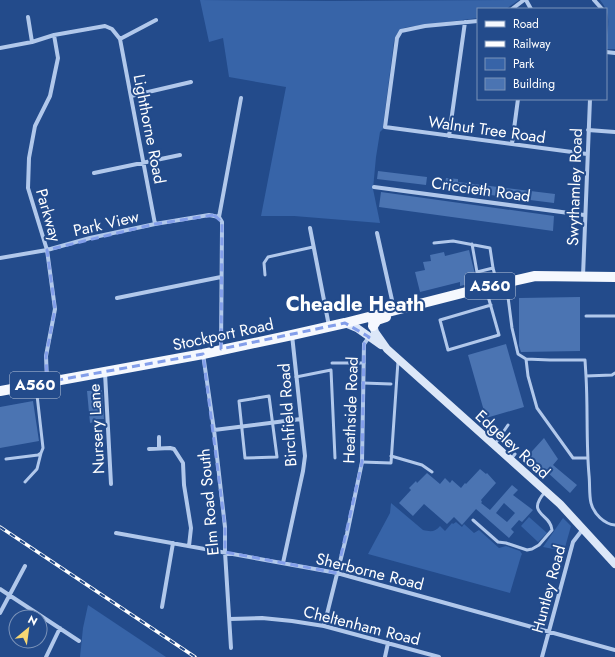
<svg xmlns="http://www.w3.org/2000/svg" width="615" height="657" viewBox="0 0 615 657" font-family="Jost,sans-serif">
<style>
.green{fill:#3764a8}
.building{fill:#4b74b2;fill-rule:evenodd}
.lines{fill:none;stroke-linecap:round;stroke-linejoin:round}
.lane{stroke:#b1c8eb;stroke-width:3}
.street{stroke:#b1c8eb;stroke-width:4}
.secondary{stroke:#dce7f8;stroke-width:8}
.primary{stroke:#f5f8fe;stroke-width:10}
.rail-casing{stroke:#fff;stroke-width:3.5}
.rail{stroke:#234b8b;stroke-width:2;stroke-dasharray:6;stroke-linecap:butt}
.marked{fill:none;stroke:#839eea;stroke-width:3;stroke-dasharray:8 5;stroke-linejoin:round}
.labels{text-anchor:middle;stroke-width:4;stroke-linejoin:round;paint-order:stroke}
.shield{fill:#234b8b;stroke:#bdc9dc;stroke-width:1}
.shield-label{font-size:15px;font-weight:bold;fill:#fff}
.street-label{font-size:16px;fill:#fff;stroke:#234b8b}
.district-label{font-size:20px;font-weight:bold;fill:#fff;stroke:#234b8b}
</style>
<rect width="100%" height="100%" fill="#234b8b"/>
<path class="green" d="M200,0L330,1L519,0L506,9H478V18L408,27C399,29 397,32 394,41L383,126L384,128L380,132L376,157L373,189L380,223L294,216H261L286,87L229,77L223,38L209,42Z
M600,0H615V49H606C606,28 614,17 600,0Z
M391,503L423,530C431,532 435,532 440,526L445,531L452,523L453,524L456,522L462,527L464,524L474,533L479,530L499,548L506,546L520,551L522,554L521,556L510,593L368,554L390,513Z
M529,517L547,533L538,542L521,526Z
M563,518L571,526L564,551L543,547Z
M88,605L166,657H80L83,628Z"/>
<path class="building" d="M378,171L427,177L426,185L377,179Z
M446,178L458,179V182L555,194L554,203L444,189Z
M381,192L554,216L553,231L379,207Z
M469,250L477,282L460,286V282L420,292L415,272L425,270L423,262L431,261L430,255L444,252L445,256Z
M580,297V351L521,352L519,346V298Z
M506,344L524,407L486,418L468,355Z
M102,390L104,419H97V421L90,423L87,391Z
M33,401L39,441L0,448V407Z
M544,438L558,459L553,465L577,485L570,493L547,472L543,476L524,460Z
M480,469L486,474L487,473L496,483L481,500L482,502L481,503L490,510L512,485L518,490L513,495L533,510L522,522L519,520L511,529L514,532L509,538L476,509L462,525L454,517L447,524L424,504L413,516L399,503L411,490L409,488L416,481L417,483L427,473L440,484L445,478L450,483L452,480L461,488L465,483L466,484ZM504,503L515,513L507,522L496,513Z"/>
<g class="lines">
<path class="lane" d="M434,243L453,241L490,248L493,268L497,283
M472,244L477,272L493,268
M265,275L264,263L268,257L313,247
M486,289L499,335L448,350L440,320L491,305
M508,297L512,328L518,354L526,359L528,376L537,408L573,458H588
M586,316H615
M526,359L550,360H585L586,376
M332,363H364
M615,373L612,375L586,376C588,409 586,442 589,475C590,484 589,495 591,503C594,514 604,524 615,525
M296,377L331,370L335,458
M363,383L391,384
M269,396L277,457L245,458L239,401Z
M495,444L508,425
M391,456L422,465L432,472
M6,459L38,455L41,453L43,448L36,386
M511,459L515,454
M362,462L391,463L398,361
M25,482L37,469L41,453
M473,520L498,542L506,543L527,550L532,549L539,545L552,530C551,513 525,515 545,492"/>
<path class="street" d="M526,0L531,9
M594,0L602,9
M512,9L524,0
M28,17L32,42
M478,21L425,26L401,31L397,38L385,127L587,154
M120,39L155,224
M0,48L32,42L54,35L105,26L112,29L120,39L156,20
M606,52L615,53
M131,96L191,82
M588,130L615,132
M449,136L465,22
M512,144L518,99
M94,173L180,155
M374,187L584,215
M310,228L329,326
M377,233L394,309
M0,258L47,250L90,238L155,224L209,215L219,217
M583,276L590,99
M117,298L221,277
M221,349L222,229V222L219,217L241,98
M203,354L214,430L225,527V552L231,648
M105,373L111,484
M47,381L46,356L55,309L47,250L28,188L29,158L35,126L50,96L58,58L54,35
M214,430L301,419
M159,437V448
M149,449L170,448L174,449L183,463L184,485L191,528L189,546
M116,533L337,573L615,650
M283,563L303,471L305,456L292,335
M0,589L79,641
M162,607L173,543
M0,613L25,566
M230,619L262,618L292,621L324,626L439,657
M324,626L347,534L362,462L364,344L369,337
M46,657L60,628
M385,657L388,643
M542,657L573,542L583,529"/>
<path class="secondary" d="M372,322L375,332L387,349L560,504L615,564
M345,323L357,328L381,345"/>
<path class="primary" d="M373,326L377,320L386,317
M0,391L203,354L292,335L345,323L486,287L535,276L615,277"/>
<g class="rail-casing">
<path id="rail" d="M0,527L195,657"/>
</g>
<use href="#rail" class="rail"/>
</g>
<path class="marked" d="M214,215L222,222V229L221,349L345,323L369,337L364,344L362,462L337,573L225,552V527L203,354L47,382L46,356L55,309L47,250L155,224Z"/>
<g class="labels">
<g class="shield">
<rect x="465" y="273" width="50" height="26" rx="3"/>
<rect x="10" y="372" width="50" height="26" rx="3"/>
</g>
<g class="shield-label">
<text x="490" y="291">A560</text>
<text x="35" y="390">A560</text>
</g>
<g class="street-label">
<text transform="translate(150 129) rotate(79)" y="6">Lighthorne Road</text>
<text transform="translate(487 129) rotate(8)" y="6">Walnut Tree Road</text>
<text transform="translate(574 187) rotate(-88)" y="6">Swythamley Road</text>
<text transform="translate(481 189) rotate(8)" y="6">Criccieth Road</text>
<text transform="translate(49 215) rotate(74)" y="6">Parkway</text>
<text transform="translate(106 223) rotate(-13)" y="6">Park View</text>
<text transform="translate(223 334) rotate(-12)" y="6">Stockport Road</text>
<text transform="translate(350 410) rotate(-88)" y="6">Heathside Road</text>
<text transform="translate(287 415) rotate(-94)" y="6">Birchfield Road</text>
<text transform="translate(96 429) rotate(-93)" y="6">Nursery Lane</text>
<text transform="translate(513 444) rotate(42)" y="6">Edgeley Road</text>
<text transform="translate(208 502) rotate(-95)" y="6">Elm Road South</text>
<text transform="translate(370 571) rotate(14)" y="6">Sherborne Road</text>
<text transform="translate(548 589) rotate(-75)" y="6">Huntley Road</text>
<text transform="translate(362 625) rotate(14)" y="6">Cheltenham Road</text>
</g>
<g class="district-label">
<text x="355" y="311">Cheadle Heath</text>
</g>
</g>
<rect x="477" y="8" width="130" height="92" fill="#234b8b" stroke="#7b93b9"/>
<rect x="485" y="21" width="20" height="6" fill="#f5f8fe" stroke="#7b93b9"/>
<text x="513" y="28" font-size="12" fill="#ffffff">Road</text>
<rect x="485" y="41" width="20" height="6" fill="#ffffff" stroke="#7b93b9"/>
<text x="513" y="48" font-size="12" fill="#ffffff">Railway</text>
<rect x="485" y="58" width="20" height="12" fill="#3764a8" stroke="#7b93b9"/>
<text x="513" y="68" font-size="12" fill="#ffffff">Park</text>
<rect x="485" y="78" width="20" height="12" fill="#4b74b2" stroke="#7b93b9"/>
<text x="513" y="88" font-size="12" fill="#ffffff">Building</text>
<g transform="translate(28 629) rotate(29)"><circle r="19" fill="#234b8b" stroke="#7b93b9"/>
<path d="M0-3L7 15L0 10L-7 15Z" fill="#f6d773"/>
<text y="-6" font-size="11" font-weight="bold" text-anchor="middle" fill="#ffffff">N</text>
</g>
</svg>
